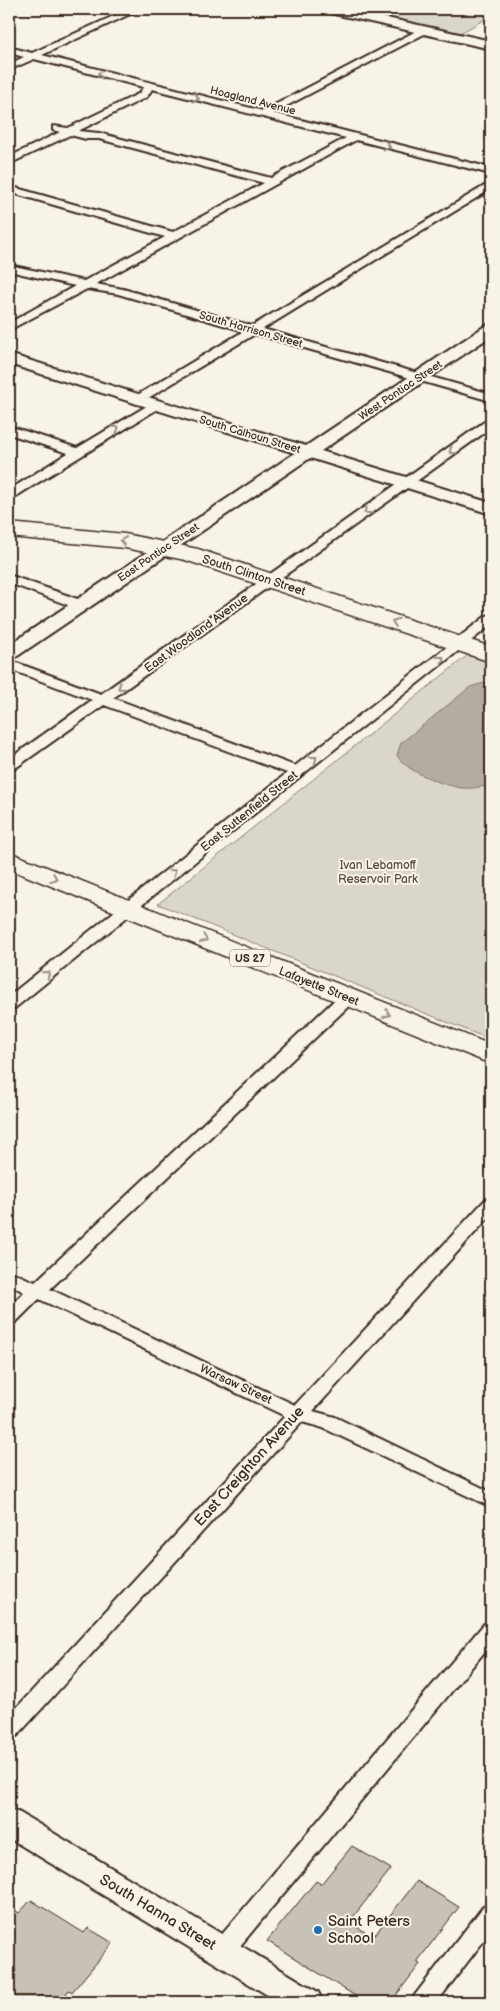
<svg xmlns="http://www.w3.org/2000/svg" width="500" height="2011" viewBox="0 0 500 2011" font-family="'Balsamiq Sans',sans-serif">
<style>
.green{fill:#dbd6cb;stroke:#8b8074}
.water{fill:#b4aca0;stroke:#84786c}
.building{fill:#c8c1b6;stroke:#3b2a1e}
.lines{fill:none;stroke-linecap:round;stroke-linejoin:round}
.street-casing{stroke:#3b2a1e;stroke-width:4}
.secondary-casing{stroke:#3b2a1e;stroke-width:4}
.highway-casing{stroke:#3b2a1e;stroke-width:3}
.street{fill:#f7f3e8;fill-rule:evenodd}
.secondary{fill:#f7f3e8;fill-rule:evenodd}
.highway{fill:#f7f3e8;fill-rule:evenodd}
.oneway{stroke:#998e83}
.poi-dot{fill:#1f6fb2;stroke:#f7f3e8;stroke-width:2}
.labels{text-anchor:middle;stroke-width:4;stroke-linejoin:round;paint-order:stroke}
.far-street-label{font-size:11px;fill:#3b2a1e;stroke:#f7f3e8}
.shield{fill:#f7f3e8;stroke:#73665b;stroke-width:1}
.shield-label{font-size:11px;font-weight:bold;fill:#3b2a1e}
.street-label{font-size:12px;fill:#3b2a1e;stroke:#f7f3e8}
.park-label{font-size:12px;fill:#5b4c41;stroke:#f7f3e8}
.near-street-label{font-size:15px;fill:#3b2a1e;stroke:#f7f3e8}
.near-poi-label{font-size:15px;fill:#3b2a1e;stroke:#f7f3e8;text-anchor:start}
</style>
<rect width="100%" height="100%" fill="#f7f3e8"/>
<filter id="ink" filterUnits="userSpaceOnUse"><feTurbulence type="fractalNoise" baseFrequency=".02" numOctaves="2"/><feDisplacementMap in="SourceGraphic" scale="10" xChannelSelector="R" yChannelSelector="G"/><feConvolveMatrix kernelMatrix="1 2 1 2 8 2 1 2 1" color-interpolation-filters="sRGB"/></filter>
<g filter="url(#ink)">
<path class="green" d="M330,9H491V16L453,37Z
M468,655L491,663V1040L158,904Z"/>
<path class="water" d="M491,681V785C481,787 471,789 461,788C443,785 404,771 397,755L401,743L470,687Z"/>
<path class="building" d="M352,1846L391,1869L349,1922L373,1937L417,1881L459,1907L417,1962L420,1964L391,2002H365L267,1941L316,1881L321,1884Z
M31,1900L84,1933L88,1928L113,1943L72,1992L69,1990L60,2002H52L41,1995L35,2002H9V1906L19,1913Z"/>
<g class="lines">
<g class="street-casing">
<path id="street" d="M129,9H141L42,55L263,111L422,28H428V32L273,113L491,168V174L356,140L96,284L123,289L252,326L491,182V189L263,329L491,394V401L255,334L138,404L134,403L132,400L134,397L244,331L118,294L87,289L9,330V323L75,286L9,271V265L84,281L165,237L9,192V186L173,232L264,183L99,139H86L70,135L9,164V157L60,132L53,130V126L68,128L140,93L143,87L34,59L9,70V64L24,57L9,53V47L32,53ZM152,89L346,138L271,178L99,133L78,131L147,97Z
M155,401L159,402L161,405L159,408L13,498L9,499V490L68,453L9,434V426L77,448Z
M491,419V428L113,698L295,766L486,616L491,615V625L302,775L15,1008L9,1009V996L287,773L104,705L14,769L9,770V759L92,700L9,669V660L101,694L487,420Z
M9,575L86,602L88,605L86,608H76L9,583Z
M347,993L353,994L355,998L353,1002L50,1289L295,1405L485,1200L491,1198V1215L313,1411L335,1417L491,1492V1507L323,1428L302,1422L17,1736L9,1739V1716L285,1416L39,1299L16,1322L9,1323V1307L24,1292L9,1284V1271L35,1282L341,994Z
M491,1622V1644L230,1958L222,1961L214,1958L210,1951L214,1944L484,1624Z
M491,1904V1931L437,2002H411L415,1995L483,1907Z"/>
</g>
<g class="secondary-casing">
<path id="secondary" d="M324,9H346L491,41V49L330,13Z
M491,324V336L321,451L491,503V514L310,458L16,657L9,659V645L295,453L9,364V354L306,446L485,326Z
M9,1809L20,1813L318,1992L323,2002H279L9,1838Z"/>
</g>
<g class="highway-casing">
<path id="highway" d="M9,523L125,534L198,549L491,647V662L185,560L125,548L9,537Z
M9,852L491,1045V1064L9,869Z"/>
</g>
<use href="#street" class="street"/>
<use href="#secondary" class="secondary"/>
<use href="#highway" class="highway"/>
</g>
<defs><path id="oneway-chevron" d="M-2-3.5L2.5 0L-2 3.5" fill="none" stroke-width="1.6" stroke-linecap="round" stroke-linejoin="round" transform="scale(1.25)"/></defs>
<g class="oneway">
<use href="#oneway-chevron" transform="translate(101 74) rotate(-165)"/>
<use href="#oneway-chevron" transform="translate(196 98) rotate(14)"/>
<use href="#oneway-chevron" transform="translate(387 146) rotate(15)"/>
<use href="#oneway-chevron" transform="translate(116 429) rotate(-32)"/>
<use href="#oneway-chevron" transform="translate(452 451) rotate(145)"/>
<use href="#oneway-chevron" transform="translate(367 511) rotate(145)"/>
<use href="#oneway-chevron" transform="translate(123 541) rotate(-172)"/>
<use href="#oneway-chevron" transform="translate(395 622) rotate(-161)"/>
<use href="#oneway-chevron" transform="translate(441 659) rotate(-38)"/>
<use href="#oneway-chevron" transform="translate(121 687) rotate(144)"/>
<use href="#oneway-chevron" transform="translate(314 759) rotate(-38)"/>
<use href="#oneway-chevron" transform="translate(173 872) rotate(-39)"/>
<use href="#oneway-chevron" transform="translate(54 878) rotate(22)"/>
<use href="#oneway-chevron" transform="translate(204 939) rotate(22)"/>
<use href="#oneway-chevron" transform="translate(47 974) rotate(-39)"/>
<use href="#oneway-chevron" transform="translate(387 1014) rotate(22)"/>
</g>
</g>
<circle class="poi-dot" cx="318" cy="1930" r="5"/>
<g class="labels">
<g class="far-street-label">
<text transform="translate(253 100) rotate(14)" y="4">Hoagland Avenue</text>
<text transform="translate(251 329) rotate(16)" y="4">South Harrison Street</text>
<text transform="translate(400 390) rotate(-34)" y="4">West Pontiac Street</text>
<text transform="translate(250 434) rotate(17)" y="4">South Calhoun Street</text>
<text transform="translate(158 552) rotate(-34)" y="4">East Pontiac Street</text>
</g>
<rect class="shield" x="230" y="949.5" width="40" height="17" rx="4"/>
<g class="shield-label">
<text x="250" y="962">US 27</text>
</g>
<g class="street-label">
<text transform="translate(254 575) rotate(18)" y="4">South Clinton Street</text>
<text transform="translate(196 633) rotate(-36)" y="4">East Woodland Avenue</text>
<text transform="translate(249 811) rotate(-39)" y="4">East Suttenfield Street</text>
<text transform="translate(319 986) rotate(22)" y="4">Lafayette Street</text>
<text transform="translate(236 1384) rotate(25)" y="4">Warsaw Street</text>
</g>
<g class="park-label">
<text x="378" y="869">Ivan Lebamoff<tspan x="378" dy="14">Reservoir Park</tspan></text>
</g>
<g class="near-street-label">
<text transform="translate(249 1466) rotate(-48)" y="5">East Creighton Avenue</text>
<text transform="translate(158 1912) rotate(31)" y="5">South Hanna Street</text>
</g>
<g class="near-poi-label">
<text x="328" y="1926">Saint Peters<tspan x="328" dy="17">School</tspan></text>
</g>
</g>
<rect width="500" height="2011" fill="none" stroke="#f7f3e8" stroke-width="30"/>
<rect x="15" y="15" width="470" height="1981" fill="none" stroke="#3b2a1e" stroke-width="2" filter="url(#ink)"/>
</svg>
